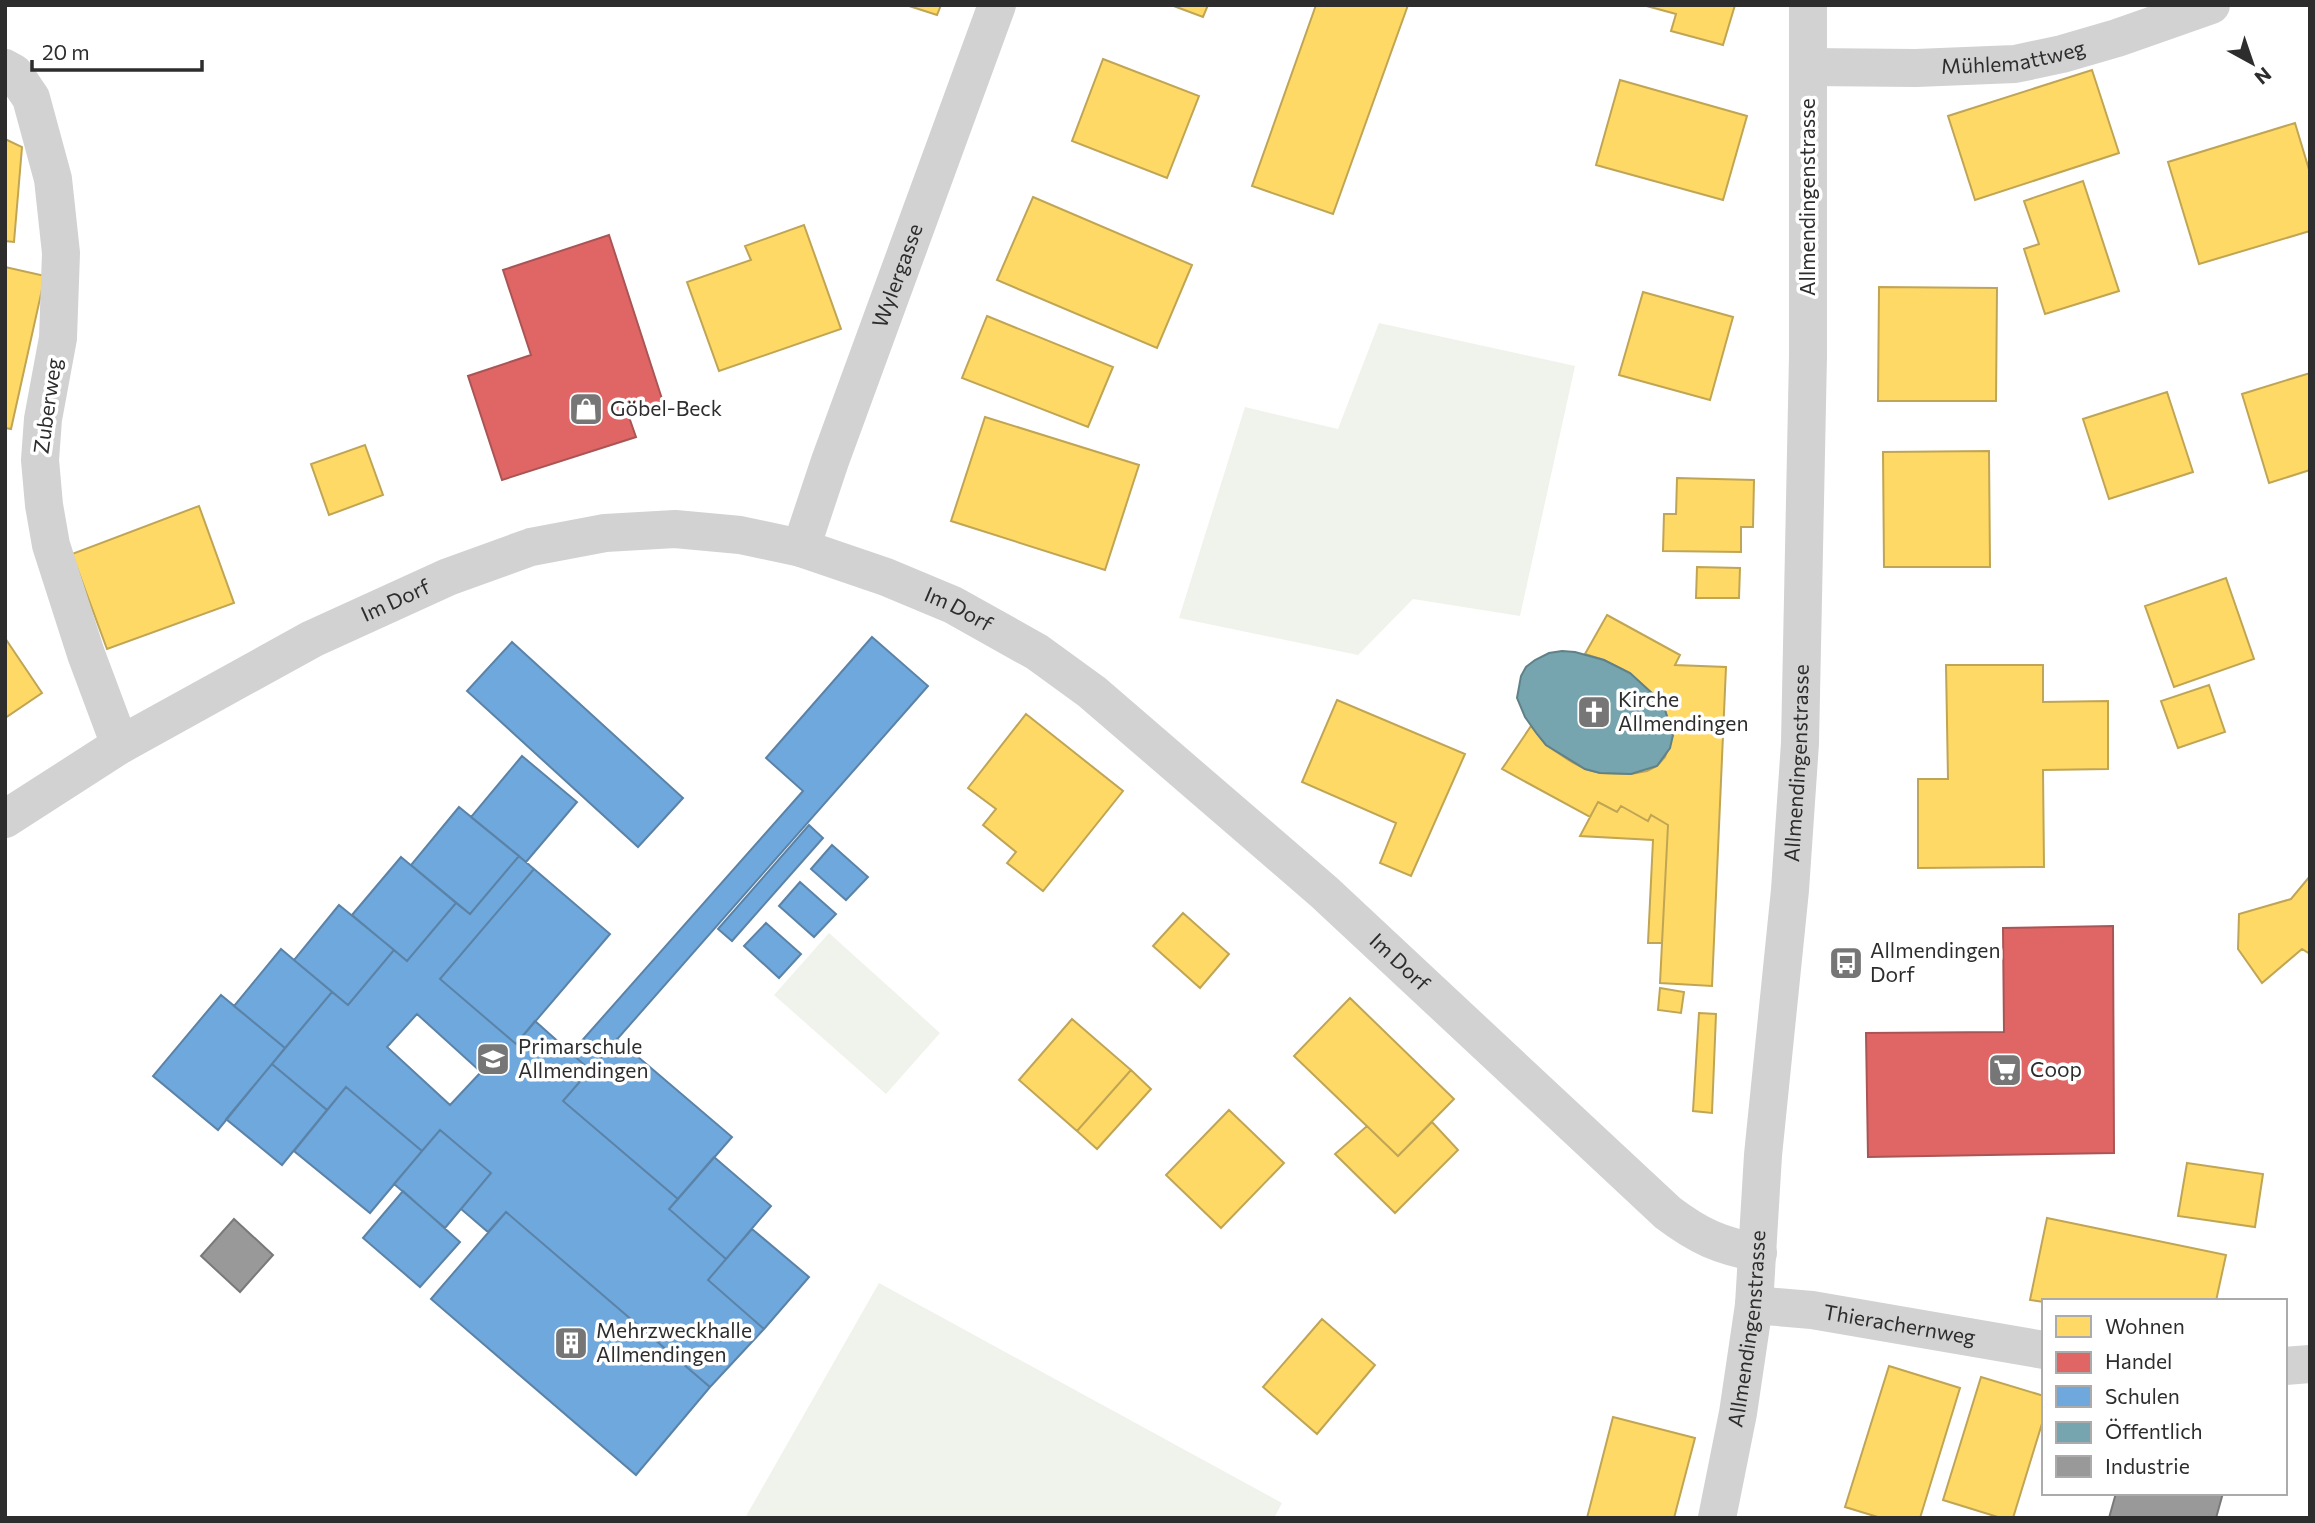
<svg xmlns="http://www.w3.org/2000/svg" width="2315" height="1523" viewBox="0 0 2315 1523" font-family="Commissioner,sans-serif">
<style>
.green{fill:#f0f3eb}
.homes{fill:#ffd966;stroke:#c0a555;stroke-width:2}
.shops{fill:#e06666;stroke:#a55;stroke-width:2}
.schools{fill:#6fa8dc;stroke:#5b83a8;stroke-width:2;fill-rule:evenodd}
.public{fill:#76a5af;stroke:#608188;stroke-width:2}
.industry{fill:#999;stroke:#797979;stroke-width:2}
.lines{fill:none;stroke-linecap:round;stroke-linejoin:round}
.minor{stroke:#d2d2d2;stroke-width:38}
.labels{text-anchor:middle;stroke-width:7;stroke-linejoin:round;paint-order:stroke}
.street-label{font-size:21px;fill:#2d2d2d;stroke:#fff}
.poi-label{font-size:21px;fill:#2d2d2d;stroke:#fff;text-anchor:start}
</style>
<rect width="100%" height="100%" fill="#fff"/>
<path class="green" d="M1379,323L1575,366L1520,616L1413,599L1358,655L1179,618L1245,407L1338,429Z
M829,933L940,1033L886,1094L774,995Z
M879,1283L1282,1503L1274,1518H745Z"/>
<path class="homes" d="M906,5H941L937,15Z
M1171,5H1208L1203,17Z
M1316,5H1408L1333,214L1252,186Z
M1643,5H1735L1723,45L1671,31L1676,14Z
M1103,59L1199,96L1167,178L1072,141Z
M2092,70L2119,153L1975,200L1948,116Z
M1620,80L1747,116L1723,200L1596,165Z
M2295,123L2310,173V231L2199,264L2168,162Z
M5,139L22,147L14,242L5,241Z
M2083,181L2119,291L2045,314L2024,249L2039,244L2024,201Z
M1033,197L1192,265L1157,348L997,280Z
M804,225L841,329L719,371L687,282L751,260L745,246Z
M5,267L45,276L11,429L5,428Z
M1879,287L1997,288L1996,401H1878Z
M1643,292L1733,317L1710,400L1619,375Z
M987,316L1113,367L1088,427L962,378Z
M2310,373V470L2269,483L2242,394Z
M2167,392L2193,472L2109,499L2083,419Z
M985,417L1139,465L1105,570L951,521Z
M365,445L383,495L329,515L311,464Z
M1989,451L1990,567H1884L1883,452Z
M1677,478L1754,480L1753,527H1741V552L1663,551L1664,514H1676Z
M199,506L234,603L107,649L72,554Z
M1697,567L1740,568L1739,598H1696Z
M2226,578L2254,659L2174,687L2145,606Z
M1607,615L1680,655L1675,665L1726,667L1712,986L1660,983L1668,825L1651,815L1648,821L1621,806L1617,812L1598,802L1590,817L1502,769L1531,726L1546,745L1570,761L1585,769L1600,773L1631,774L1647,771L1657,766L1665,757L1673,735L1664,707L1655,696L1630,673L1604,660L1585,654Z
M5,638L42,693L5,718Z
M1946,665H2043V702L2108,701V769L2043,770L2044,867L1918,868V779H1948Z
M2209,685L2225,732L2178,748L2161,701Z
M1337,700L1465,754L1411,876L1380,863L1396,823L1302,782Z
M1026,714L1123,791L1043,891L1007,863L1016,852L983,825L996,809L968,788Z
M1598,802L1617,812L1621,806L1648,821L1651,815L1668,825L1662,943H1648L1653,840L1580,836Z
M2310,876V954L2302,949L2262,983L2238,949L2239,914L2291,899Z
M1183,913L1229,954L1200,988L1153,946Z
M1660,988L1684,992L1681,1013L1658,1010Z
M1350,998L1454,1099L1398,1156L1294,1056Z
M1699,1013L1716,1014L1712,1113L1693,1111Z
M1072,1019L1131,1070L1077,1131L1019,1080Z
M1131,1070L1151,1089L1097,1149L1077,1131Z
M1229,1110L1284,1163L1221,1228L1166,1175Z
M1432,1122L1458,1150L1395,1213L1335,1154L1367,1126L1398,1156Z
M2187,1163L2263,1174L2255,1227L2178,1216Z
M2047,1218L2226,1255L2216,1301H2044V1302L2030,1300Z
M1322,1319L1375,1365L1317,1434L1263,1387Z
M1889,1366L1960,1388L1920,1518H1881L1845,1507Z
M1981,1377L2044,1396V1417L2013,1518H2001L1943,1500Z
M1613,1417L1695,1438L1674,1518H1587Z"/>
<path class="shops" d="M609,235L664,405L629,417L636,437L502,480L468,376L531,355L503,270Z
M2113,926L2114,1153L1868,1157L1866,1033L2004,1032L2003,928Z"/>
<path class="schools" d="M872,637L928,686L590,1070L571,1053L803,791L766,758Z
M512,642L683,798L638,847L467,691Z
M522,756L577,802L526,862L471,817Z
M459,807L519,856L470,914L411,865Z
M809,825L823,838L732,941L718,929Z
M832,845L868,877L846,900L811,869Z
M519,856L534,869L440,979L516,1044L535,1021L590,1070L563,1101L678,1199L669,1209L726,1259L708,1280L764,1329L710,1387L506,1212L488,1232L461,1209L491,1173L440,1130L422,1151L346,1087L327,1110L272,1064L332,992L348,1005L394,950L407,961L456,903L470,914ZM417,1014L481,1072L450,1105L387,1047Z
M401,857L456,903L407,961L352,915Z
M534,869L610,934L516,1044L440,979Z
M800,882L836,914L814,937L779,906Z
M339,905L394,950L348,1005L294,960Z
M766,923L801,954L779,978L744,946Z
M281,949L332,992L285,1048L234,1006Z
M221,995L285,1048L218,1130L153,1076Z
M617,1039L732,1137L678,1199L563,1101Z
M272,1064L327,1110L282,1165L226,1119Z
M346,1087L422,1151L370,1213L294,1151Z
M440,1130L491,1173L445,1228L394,1184Z
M714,1157L771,1206L726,1259L669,1209Z
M403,1191L460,1242L420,1287L363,1238Z
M506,1212L710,1387L636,1475L431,1299Z
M752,1229L809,1277L764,1329L708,1280Z"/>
<path class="public" d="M1562,651L1575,652L1604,660L1630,673L1655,696L1664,707L1673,735L1670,748L1657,766L1631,774L1600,773L1585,769L1546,745L1537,734L1525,717L1517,698L1521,676L1526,667L1535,660L1549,653Z"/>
<path class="industry" d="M234,1219L273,1255L240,1292L201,1256Z
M2116,1493H2223L2216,1518H2109Z"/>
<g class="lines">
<g class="minor">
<path id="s1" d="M1808,67L1916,68L2015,64L2062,54L2117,38L2211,5"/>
<path d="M5,68L14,73L31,98L53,179L61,253L58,338L43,419L40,460L44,505L51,545L86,654L120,745"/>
<path id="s2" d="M801,548L830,461L997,5"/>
<path id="s3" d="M5,819L120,745L312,639L448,577L531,547L605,533L675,529L740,535L801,548L886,577L953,605L1037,652L1092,692L1324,892L1668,1213C1700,1237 1719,1245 1758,1253"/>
<path id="s4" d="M1754,1305L1812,1310L2044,1350"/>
<path d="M2285,1366L2310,1364"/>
<path id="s5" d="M1717,1518L1738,1413L1754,1305L1763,1155L1790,890L1800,743L1808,356V5"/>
</g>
</g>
<defs>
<g id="shop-square" transform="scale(1.75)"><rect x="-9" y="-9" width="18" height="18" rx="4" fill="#767676" stroke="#fff"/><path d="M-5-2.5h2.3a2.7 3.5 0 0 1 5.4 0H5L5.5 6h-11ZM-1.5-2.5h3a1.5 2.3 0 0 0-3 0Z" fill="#fff"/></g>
<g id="church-square" transform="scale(1.75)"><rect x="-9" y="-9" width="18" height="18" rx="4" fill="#767676" stroke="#fff"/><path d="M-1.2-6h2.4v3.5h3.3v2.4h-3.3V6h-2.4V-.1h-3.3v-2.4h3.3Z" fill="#fff"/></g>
<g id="bus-square" transform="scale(1.75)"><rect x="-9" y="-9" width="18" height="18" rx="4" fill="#767676" stroke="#fff"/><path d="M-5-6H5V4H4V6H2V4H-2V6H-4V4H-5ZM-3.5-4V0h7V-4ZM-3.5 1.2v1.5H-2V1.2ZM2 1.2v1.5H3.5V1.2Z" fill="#fff"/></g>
<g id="school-square" transform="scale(1.75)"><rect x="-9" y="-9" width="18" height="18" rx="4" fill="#767676" stroke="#fff"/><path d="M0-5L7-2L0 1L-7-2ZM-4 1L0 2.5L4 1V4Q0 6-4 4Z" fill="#fff"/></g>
<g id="supermarket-square" transform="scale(1.75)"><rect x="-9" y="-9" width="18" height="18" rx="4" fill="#767676" stroke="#fff"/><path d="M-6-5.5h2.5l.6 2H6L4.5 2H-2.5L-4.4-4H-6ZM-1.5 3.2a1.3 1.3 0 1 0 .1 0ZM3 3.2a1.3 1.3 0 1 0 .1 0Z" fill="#fff"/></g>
<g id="building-square" transform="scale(1.75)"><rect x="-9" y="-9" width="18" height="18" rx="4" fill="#767676" stroke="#fff"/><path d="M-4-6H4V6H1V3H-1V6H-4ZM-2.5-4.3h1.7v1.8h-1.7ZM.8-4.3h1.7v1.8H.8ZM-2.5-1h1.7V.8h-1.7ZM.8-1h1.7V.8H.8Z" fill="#fff"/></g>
</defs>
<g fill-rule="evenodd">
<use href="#shop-square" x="586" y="409"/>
<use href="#church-square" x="1594" y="712"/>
<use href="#bus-square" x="1846" y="963"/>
<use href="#school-square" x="493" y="1059"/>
<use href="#supermarket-square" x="2005" y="1070"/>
<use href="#building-square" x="571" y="1343"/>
</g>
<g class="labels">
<g class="street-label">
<text dy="7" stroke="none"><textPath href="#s1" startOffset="206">Mühlemattweg</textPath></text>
<text transform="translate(1808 197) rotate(-90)" y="7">Allmendingenstrasse</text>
<text dy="7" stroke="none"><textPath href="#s2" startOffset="289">Wylergasse</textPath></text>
<text transform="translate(48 406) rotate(-82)" y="7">Zuberweg</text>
<text dy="7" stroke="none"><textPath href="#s3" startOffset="448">Im Dorf</textPath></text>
<text dy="7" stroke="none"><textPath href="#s3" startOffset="1036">Im Dorf</textPath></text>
<text dy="7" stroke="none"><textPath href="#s5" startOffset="760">Allmendingenstrasse</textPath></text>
<text dy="7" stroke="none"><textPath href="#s3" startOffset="1603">Im Dorf</textPath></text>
<text dy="7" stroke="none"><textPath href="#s4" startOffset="147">Thierachernweg</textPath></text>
<text dy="7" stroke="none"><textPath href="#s5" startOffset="192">Allmendingenstrasse</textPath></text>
</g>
<g class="poi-label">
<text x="610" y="416">Göbel-Beck</text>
<text x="1618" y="707">Kirche<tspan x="1618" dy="24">Allmendingen</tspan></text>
<text x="1870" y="958">Allmendingen<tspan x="1870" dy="24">Dorf</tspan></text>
<text x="518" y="1054">Primarschule<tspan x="518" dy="24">Allmendingen</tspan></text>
<text x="2030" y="1077">Coop</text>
<text x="596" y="1338">Mehrzweckhalle<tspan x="596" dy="24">Allmendingen</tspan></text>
</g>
</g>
<rect width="2315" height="1523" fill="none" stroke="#2d2d2d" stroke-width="14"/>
<rect x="2042" y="1299" width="245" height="196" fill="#ffffff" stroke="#ababab" stroke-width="2"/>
<rect x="2056" y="1316" width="35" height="21" fill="#ffd966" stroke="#ababab" stroke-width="2"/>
<text x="2105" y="1334" font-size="21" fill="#2d2d2d">Wohnen</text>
<rect x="2056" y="1352" width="35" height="21" fill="#e06666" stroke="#ababab" stroke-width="2"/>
<text x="2105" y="1369" font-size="21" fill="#2d2d2d">Handel</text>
<rect x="2056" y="1386" width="35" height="21" fill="#6fa8dc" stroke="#ababab" stroke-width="2"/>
<text x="2105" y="1404" font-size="21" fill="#2d2d2d">Schulen</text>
<rect x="2056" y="1422" width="35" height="21" fill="#76a5af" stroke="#ababab" stroke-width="2"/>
<text x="2105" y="1439" font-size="21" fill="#2d2d2d">Öffentlich</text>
<rect x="2056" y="1456" width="35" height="21" fill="#999999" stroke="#ababab" stroke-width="2"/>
<text x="2105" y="1474" font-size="21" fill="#2d2d2d">Industrie</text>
<g transform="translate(2252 63) rotate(140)" stroke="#ffffff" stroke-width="5" paint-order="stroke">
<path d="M0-5L12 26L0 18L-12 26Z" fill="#2d2d2d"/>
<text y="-10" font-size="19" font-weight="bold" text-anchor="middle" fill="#2d2d2d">N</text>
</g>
<path d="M32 60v10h170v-10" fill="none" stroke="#2d2d2d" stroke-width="3.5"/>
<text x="42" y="60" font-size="21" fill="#2d2d2d" stroke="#ffffff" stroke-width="5" paint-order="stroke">20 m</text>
</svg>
